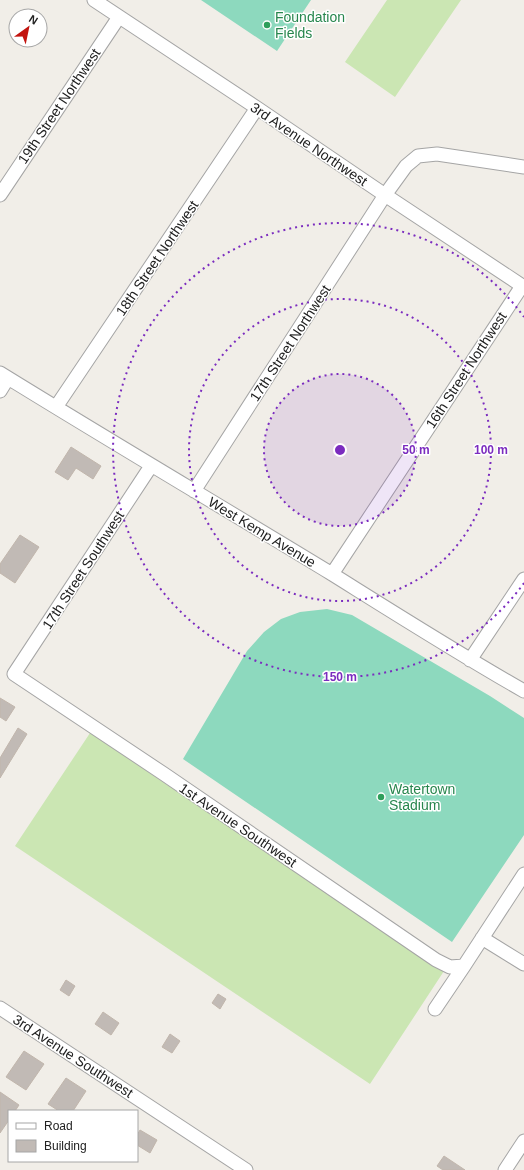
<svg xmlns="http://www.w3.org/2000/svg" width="524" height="1170" viewBox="0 0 524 1170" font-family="Arial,sans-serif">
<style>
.grass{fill:#cbe6b3}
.pitch{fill:#8dd9be}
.building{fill:#c1bab5;stroke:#c1b6ac}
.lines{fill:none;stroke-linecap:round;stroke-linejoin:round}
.minor-casing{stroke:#a5a5a5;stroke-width:15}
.minor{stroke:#fff;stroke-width:13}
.ring{fill:none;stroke:#7b2cbf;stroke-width:2;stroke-dasharray:2 4}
.leisure-dot{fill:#2e9e5b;stroke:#fff;stroke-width:1.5}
.labels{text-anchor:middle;stroke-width:3;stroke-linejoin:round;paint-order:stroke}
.leisure-label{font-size:14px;fill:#27864d;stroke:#fff;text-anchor:start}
.street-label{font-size:14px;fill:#212121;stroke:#fff}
.centre{fill:#7b2cbf;stroke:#fff;stroke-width:2}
.ring-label{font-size:12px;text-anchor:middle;font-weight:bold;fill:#7b2cbf;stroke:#fff;stroke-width:3;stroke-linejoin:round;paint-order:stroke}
</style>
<rect width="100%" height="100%" fill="#f1eee8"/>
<path class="grass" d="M387,0H461L395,97L345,62Z
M90,733L444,971L370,1084L15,846Z"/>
<path class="pitch" d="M201,0H311L277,51Z
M327,609L352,615L490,696L524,718V835L452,942L183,759L247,651L264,632L281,619L300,612Z"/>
<path class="building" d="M71,447L101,466L93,479L76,468L68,480L55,472Z
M20,535L39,547L15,583L0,573V564Z
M0,698L15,707L6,721L0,717Z
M18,728L27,734L0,778V758Z
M66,980L75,986L69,996L60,990Z
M218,994L226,999L220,1009L212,1003Z
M103,1012L119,1023L111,1035L95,1024Z
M170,1034L180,1041L172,1053L162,1047Z
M24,1051L44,1064L26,1090L6,1077Z
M66,1078L86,1091L73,1111H59L48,1104Z
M0,1092L19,1105L15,1111H9V1120L0,1133Z
M140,1130L157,1140L150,1153L137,1145V1135Z
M444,1156L465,1170H443L437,1166Z"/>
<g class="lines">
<g class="minor-casing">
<path id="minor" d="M94,0L257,108L385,195L524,287
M0,195L119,17
M0,373C110,441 222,507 332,574C396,614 459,654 524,691
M0,391L8,378
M56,407L257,108
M151,466L14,674L164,774L436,960L450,967L464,966
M194,491L385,195L406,166L418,156L437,154L524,167
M332,574L522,286
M470,660L524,579
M482,938L524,964
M0,1008L246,1170
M435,1009L464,966L524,874
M505,1170L524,1141"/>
</g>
<use href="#minor" class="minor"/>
</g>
<circle cx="340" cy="450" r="76" fill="#7b2cbf" fill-opacity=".12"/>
<g class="ring">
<circle cx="340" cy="450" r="76"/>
<circle cx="340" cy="450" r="151"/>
<path d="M524 583A227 227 0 1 1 524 317"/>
</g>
<g class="leisure-dot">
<circle cx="267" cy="25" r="4"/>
<circle cx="381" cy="797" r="4"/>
</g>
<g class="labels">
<g class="leisure-label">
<text x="275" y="22">Foundation<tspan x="275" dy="16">Fields</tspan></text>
<text x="389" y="794">Watertown<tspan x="389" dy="16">Stadium</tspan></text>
</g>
<g class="street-label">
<text transform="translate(59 106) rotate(-56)" y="5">19th Street Northwest</text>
<text transform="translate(309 144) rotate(34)" y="5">3rd Avenue Northwest</text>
<text transform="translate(157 258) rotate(-56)" y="5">18th Street Northwest</text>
<text transform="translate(290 343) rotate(-57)" y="5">17th Street Northwest</text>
<text transform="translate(466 370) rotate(-57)" y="5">16th Street Northwest</text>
<text transform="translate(262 532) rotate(31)" y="5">West Kemp Avenue</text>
<text transform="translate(83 570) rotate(-57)" y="5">17th Street Southwest</text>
<text transform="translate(238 825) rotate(34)" y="5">1st Avenue Southwest</text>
<text transform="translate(73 1056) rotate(33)" y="5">3rd Avenue Southwest</text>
</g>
</g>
<circle cx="340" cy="450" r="6" class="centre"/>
<g class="ring-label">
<text x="416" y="454">50 m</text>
<text x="491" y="454">100 m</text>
<text x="340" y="681">150 m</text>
</g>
<rect x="8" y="1110" width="130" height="52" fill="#ffffff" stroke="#a6a6a6"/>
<rect x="16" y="1123" width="20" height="6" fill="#ffffff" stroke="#a6a6a6"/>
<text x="44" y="1130" font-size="12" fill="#212121">Road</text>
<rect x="16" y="1140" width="20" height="12" fill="#c1bab5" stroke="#a6a6a6"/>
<text x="44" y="1150" font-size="12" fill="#212121">Building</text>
<g transform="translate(28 28) rotate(33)"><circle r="19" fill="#ffffff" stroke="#a6a6a6"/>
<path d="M0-3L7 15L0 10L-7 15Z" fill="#c3140f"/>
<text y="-6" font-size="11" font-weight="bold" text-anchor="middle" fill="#212121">N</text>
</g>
</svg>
